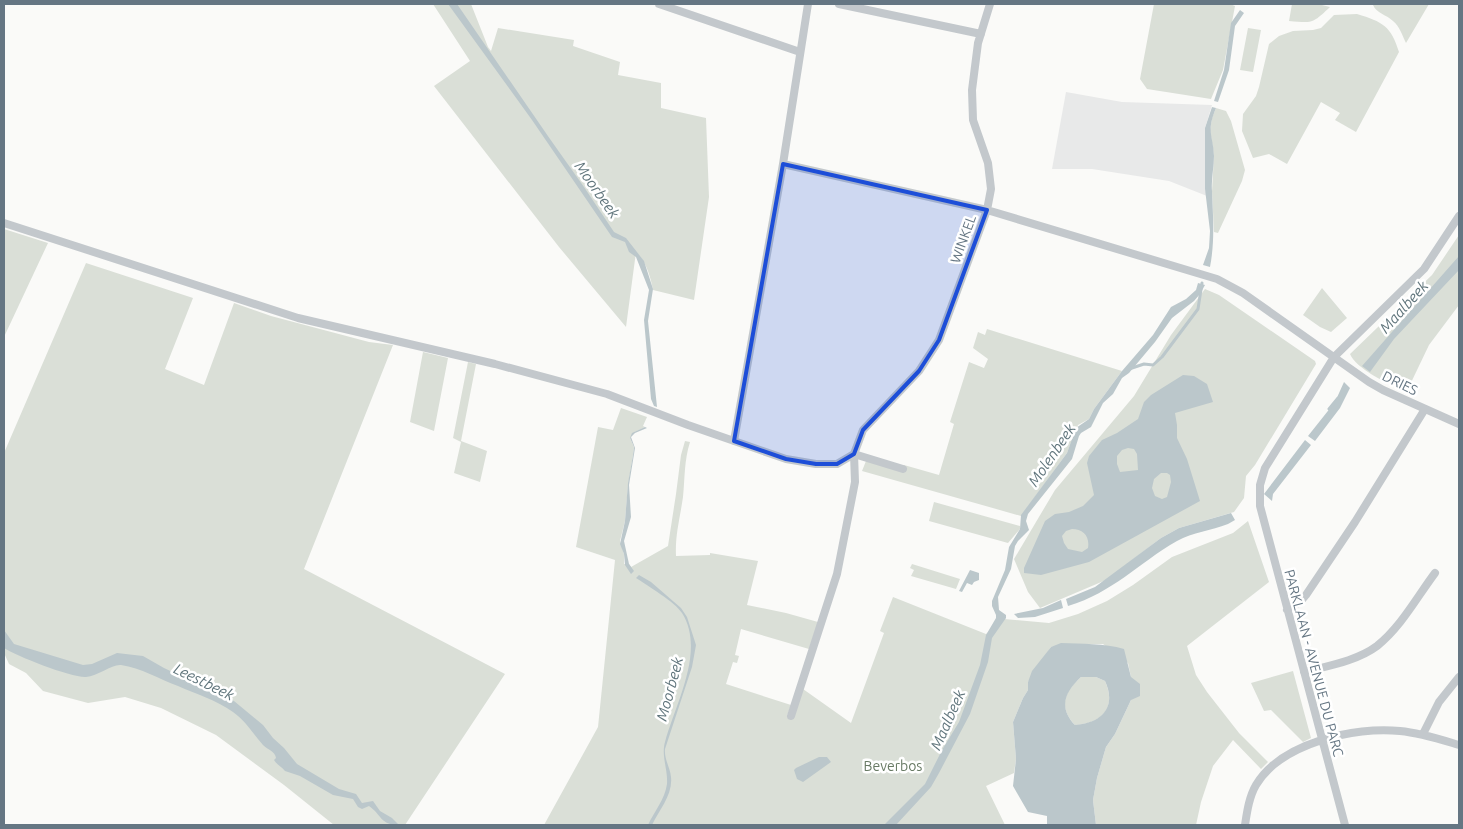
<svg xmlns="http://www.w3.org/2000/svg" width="1463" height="829" viewBox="0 0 1463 829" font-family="Ubuntu,sans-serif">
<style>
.built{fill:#e8e9e9}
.green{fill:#dadfd7}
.water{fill:#bbc7cb;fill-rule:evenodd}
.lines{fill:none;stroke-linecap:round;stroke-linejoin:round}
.stream{stroke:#bbc7cb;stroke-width:3}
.street{stroke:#c3c8cc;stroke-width:8}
.marked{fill:#1d4ed8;fill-opacity:0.2;stroke:#1d4ed8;stroke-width:4;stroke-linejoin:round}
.labels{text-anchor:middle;stroke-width:5;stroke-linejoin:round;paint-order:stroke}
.street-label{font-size:14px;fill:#657683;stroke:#fff}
.park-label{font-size:14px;fill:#687a64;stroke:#fff}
.water-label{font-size:15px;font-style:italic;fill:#60757c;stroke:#fff}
</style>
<rect width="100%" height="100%" fill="#fafaf8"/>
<path class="built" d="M1066,92L1122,102L1212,105L1205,128V189L1207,196L1169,181L1092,169H1052Z"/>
<path class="green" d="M433,4H471L488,47L491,51L498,28L574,40L573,46L620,62L618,75L661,83V108L706,118L709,197L694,300L653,290C651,278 646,261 636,252L626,327L559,247L434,86L470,61Z
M1154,4H1230L1235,6L1223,70L1211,99L1147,89L1140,79Z
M1292,4H1318L1330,7C1312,24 1313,23 1289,21Z
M1375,4H1429L1406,43C1402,35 1400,27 1393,21C1387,15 1376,13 1373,5Z
M1357,14C1383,22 1391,26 1399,52L1356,132L1335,120L1340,113L1321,102L1287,164L1269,154L1253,158L1242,131L1243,114L1256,96L1259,87L1269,44L1279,36L1293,31L1313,30L1321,28L1334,15Z
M1248,28L1261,30L1253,72L1240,70Z
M1216,108L1226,111L1231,121L1245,170L1242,181L1218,233L1214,232L1212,191L1214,155L1210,130L1212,118Z
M4,229L48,243L4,337Z
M1459,235V305L1429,345L1407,391H1402C1388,383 1356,369 1350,354L1432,275Z
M86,263L193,298L165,369L204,385L234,303L271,316L369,342L393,345L304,569L505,674L405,825H334L284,785L216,735L161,708L125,697L88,703L43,691L26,673L9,664L4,653V453Z
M1322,288L1347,318L1331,332L1320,327L1303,315Z
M1205,289L1219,295L1315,361L1316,364L1255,465L1246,476L1244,498L1234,512L1179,528L1161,538L1106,580L1040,608L1028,592L1014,559L1055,490L1134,396L1171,335Z
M987,329L1122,371L1094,409L1089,419L1078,425L1067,453L1021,516L862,471L866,461L902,472L904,465L939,475L954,424L950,422L969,362L984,368L988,359L973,348L978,332L985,335Z
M423,352L448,358L434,431L410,422Z
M468,362L476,364L461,441L487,451L480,482L454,473L461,442L453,438Z
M621,408L647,417L643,426L645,427L635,432L630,438L634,447L633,455L628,485L625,521L620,541L624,554V564H629L631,567L668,546L676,494L681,455L685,441L690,442C684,461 685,478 683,497C680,518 675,535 676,556L710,555V553L758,561L747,605L786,613L818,622L809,649L741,629L735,655L739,656L737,663L733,662L726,684L791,705L787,716L793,718L803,689L851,723L884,633L880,631L893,597L986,634L1004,619L1049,623L1078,614L1107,601L1133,585L1172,557L1233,533L1248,521L1269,582L1187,646L1196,675L1207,692L1239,733L1268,762L1261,769L1233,740L1213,766L1201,802L1196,825H1096L1093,800L1097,778L1106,747L1115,734L1131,700V677L1128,663L1103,644H1077L1051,647L1028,682V690L1023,698L1013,722L1016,759L1014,773L986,786L1005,825H544L598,727L615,560L576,547L598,427L613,430Z
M934,502L1020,526V529L1008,543L929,521Z
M912,564L960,579L956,589L911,576L914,570L910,568Z
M1293,671L1311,738L1303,742L1271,710L1264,711L1251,683Z
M1081,677H1096L1105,681C1117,708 1102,723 1075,725C1058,707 1064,692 1081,677Z"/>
<path class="water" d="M448,4H457L550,139L584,187L614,232L626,238L644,261L653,289L648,321L657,407L654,406L651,399L644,320L649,290L636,257L629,252L625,242L612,237L532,120Z
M1240,10L1244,13L1235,26L1229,70L1218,102L1214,101L1224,70L1231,23Z
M1212,107L1216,108C1206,132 1213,134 1214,156C1214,168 1211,179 1212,191C1213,217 1215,241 1210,267L1203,265L1209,248L1210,231L1205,189V128Z
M1459,256V270L1394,339L1370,372L1362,366Z
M1198,283L1205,285L1200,294L1194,301L1172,318L1155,342L1129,373L1122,378L1113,394L1103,403L1091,427L1081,433L1079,436L1072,459L1028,514L1026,521L1029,530L1018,541L1015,546L1011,569L998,597L999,610L1006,615V618L992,638L988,662L970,714L939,773L931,787L896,825H884L925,784L942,750L959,722L980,665L986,635L996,618V615L992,606V601L1005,570L1009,547L1020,529L1021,515L1067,453L1076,428L1089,419L1094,409L1122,371L1153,335L1171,307L1186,299L1196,290Z
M1183,375L1194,376L1207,384L1213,402L1175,413L1177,425V438L1187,459L1200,501L1089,562L1041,575L1024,573V568L1045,521L1055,514L1069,512L1083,506L1094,495L1087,463L1089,456L1102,440L1117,433L1138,419L1144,402L1151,395ZM1128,448L1134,449L1137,454L1138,470L1120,472L1117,464V456L1122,450ZM1161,473H1167L1170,475L1171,482L1167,497L1162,499L1155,496L1152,488L1154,479ZM1072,529C1083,529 1090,536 1088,548L1082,552L1068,549L1064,543L1062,536L1066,531Z
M1344,382L1350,388L1340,408L1315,441L1308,436L1335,402Z
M645,427L647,428L635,433L631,437L635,448L629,485L631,517L624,541L629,564L634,571L631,574L625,565L624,554L620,544L625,521L628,483L633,455L634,447L630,438L632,433Z
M1305,440L1311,445L1273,494L1272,501L1264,494Z
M1231,513L1235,520L1228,524C1211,531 1193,532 1177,541C1137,564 1114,592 1068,606L1066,599L1095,587L1161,538L1179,528Z
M970,570L979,573V580L974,582L972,585L967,583L962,592L959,591Z
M639,575L651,582L681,608L687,617L696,645L692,667L665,749C664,759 670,767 671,777C673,795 659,810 652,825H648C654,812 665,799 667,784C668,769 661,756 665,742C675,704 706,651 682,613C675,602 648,586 636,578Z
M1061,600L1063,608L1035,617L1018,618L1014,614L1043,608Z
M4,630L14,644L83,665L92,664L117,653L143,656L164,668L234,701L263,725L273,738L284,748L297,764L339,789L356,794L362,803L373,801L380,811L392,818L399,825C380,825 382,815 369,806L362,809L358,807L353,799L333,795L300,776L285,771C281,766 277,765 274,760L276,758C275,751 268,750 263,745C253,734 246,721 233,712C216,700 196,694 178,686C159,679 141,668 121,665C112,664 98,676 86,677C72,678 16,656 4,648Z
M1061,643C1082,644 1104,643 1124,649L1131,677L1140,684V696L1131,700L1115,734L1106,747L1097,778L1093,800L1096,825H1047V816L1028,812L1013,786L1016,759L1013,722L1023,698L1028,690V682L1032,671L1051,647ZM1081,677H1096L1105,681C1117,707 1102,723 1075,725C1058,707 1065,692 1081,677Z
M819,757H827L831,762L803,782L797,779L794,770L796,768Z"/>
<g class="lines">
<path class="stream" d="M1129,369L1144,364L1153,365L1162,357L1198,309L1202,283
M1329,409L1338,398"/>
<path class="street" d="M659,4L800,52
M839,4L981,34
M783,164L987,210L1217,279L1243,293L1369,382L1383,390L1459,424
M4,223L298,318L495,364L607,394L688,425L786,459L816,464H837L854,454
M734,441L783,164L808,4
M854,454L903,469
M1287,610L1300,602L1306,595L1355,522L1425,409
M1304,672C1327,666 1357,661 1377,646C1401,627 1417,597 1435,573
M791,716L837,574L855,482L854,454L863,430L919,371L939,340L987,210L991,189L988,163L973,120L972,90L978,43L990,4
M1423,734L1439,702L1459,677
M1245,825C1247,812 1249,797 1256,785C1281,743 1355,726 1400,731C1421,733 1439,739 1459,745
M1345,825L1260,506V485L1265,468L1334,357L1424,269L1459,216"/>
</g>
<path class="marked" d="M783,164L987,210L939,340L919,371L863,430L854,454L837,464H816L786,459L734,441Z"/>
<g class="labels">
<g class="street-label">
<text transform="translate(963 239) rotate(-70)" y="5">WINKEL</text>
<text transform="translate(1400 383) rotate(26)" y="5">DRIES</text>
<text transform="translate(1314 663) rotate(75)" y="5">PARKLAAN - AVENUE DU PARC</text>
</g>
<g class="park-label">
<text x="893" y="771">Beverbos</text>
</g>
<g class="water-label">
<text transform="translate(597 190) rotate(55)" y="5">Moorbeek</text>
<text transform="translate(1404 307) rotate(-48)" y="5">Maalbeek</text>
<text transform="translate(1052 455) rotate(-56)" y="5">Molenbeek</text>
<text transform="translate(204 682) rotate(26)" y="5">Leestbeek</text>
<text transform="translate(670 689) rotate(-75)" y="5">Moorbeek</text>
<text transform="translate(948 720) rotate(-66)" y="5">Maalbeek</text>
</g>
</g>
<rect width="1463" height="829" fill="none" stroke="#657683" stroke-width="10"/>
</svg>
